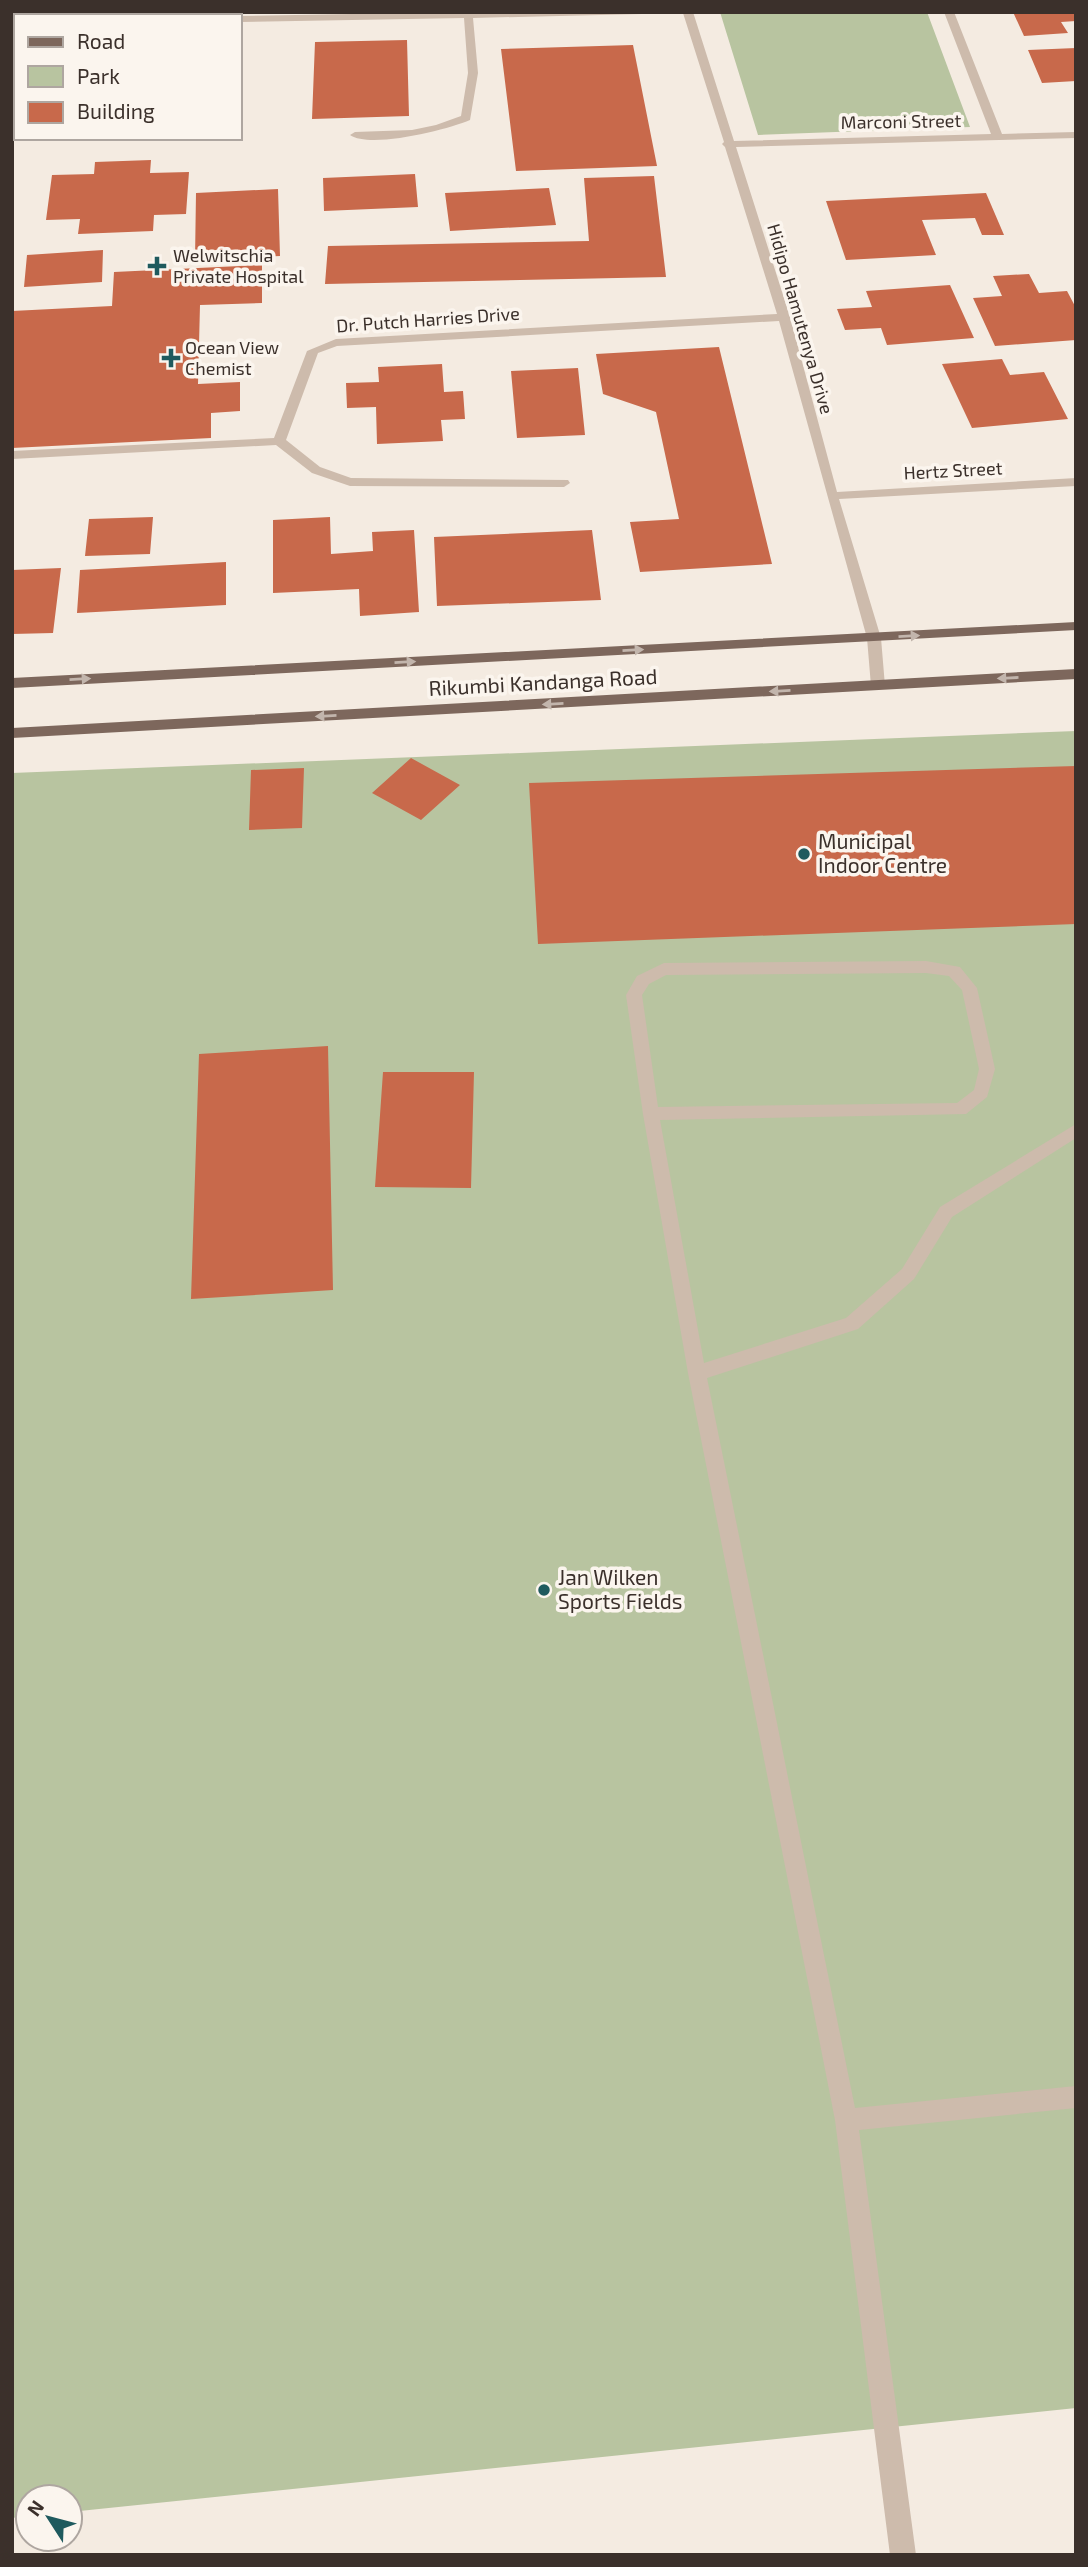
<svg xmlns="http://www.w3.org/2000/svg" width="1088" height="2567" viewBox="0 0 1088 2567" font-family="'Exo 2',sans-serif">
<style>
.green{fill:#b8c4a0}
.building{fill:#c8694b}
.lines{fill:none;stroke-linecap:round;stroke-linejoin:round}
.minor{fill:#cdbbac;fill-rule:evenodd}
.major{fill:#7d675c;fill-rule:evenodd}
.oneway{fill:#c2b5ac}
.poi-dot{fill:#1f5a5e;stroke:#fbf5ee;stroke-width:2.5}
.labels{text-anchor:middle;stroke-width:7;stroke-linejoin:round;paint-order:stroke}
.far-street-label{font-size:18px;fill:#3b302b;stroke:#fbf5ee}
.far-poi-label{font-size:18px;fill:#3b302b;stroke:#fbf5ee;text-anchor:start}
.street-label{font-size:21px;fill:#3b302b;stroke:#fbf5ee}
.poi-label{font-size:21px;fill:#3b302b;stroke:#fbf5ee;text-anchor:start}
</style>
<rect width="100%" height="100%" fill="#f4ebe1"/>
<path class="green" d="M720,12H927L970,127L758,135Z
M1076,731V2408L70,2512V2497H28V2516L12,2518V773Z"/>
<path class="building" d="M1013,12H1076V21L1061,22L1068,33L1024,36Z
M407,40L409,116L312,119L315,42Z
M633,45L657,166L516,171L501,49Z
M1076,48V81L1042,83L1028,50Z
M12,107H16V138H12Z
M151,160L150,173L189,172L186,214L154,215L153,231L78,234L80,219L46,220L52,175L94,174L95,162Z
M415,174L418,207L324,211L323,178Z
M654,176L666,277L325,284L328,246L589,241L584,178Z
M549,188L556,225L450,231L445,193Z
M278,189L280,256L195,260L196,193Z
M986,193L1004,235H982L975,218L922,220L936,255L846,260L826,201Z
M103,250L102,282L24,287L27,255Z
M262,265V303L200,305L198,384L240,382V411L211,413V438L12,448V311L112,306L114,272Z
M1029,274L1039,293L1067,291L1076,308V340L995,346L973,298L1002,296L993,276Z
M950,285L974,338L887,345L881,328L845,330L837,309L872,307L866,291Z
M719,347L772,564L640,572L630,522L679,519L656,412L603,394L596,354Z
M1002,359L1010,375L1044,372L1068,419L972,428L942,364Z
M442,364L444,392L463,391L465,419L441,420L443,441L377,444L376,407L347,408L346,383L379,382L378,367Z
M578,368L585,435L517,438L511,371Z
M153,517L150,554L85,556L89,519Z
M330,517L331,554L373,551L372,532L414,530L419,612L360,616L359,589L273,593V520Z
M592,530L601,600L437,606L434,537Z
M226,562V605L77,613L80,570Z
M61,568L53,633L12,634V570Z
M411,758L460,785L421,820L372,793Z
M1076,766V924L538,944L529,783Z
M304,768L302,828L249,830L251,770Z
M328,1046L333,1290L191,1299L199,1054Z
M383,1072H474L471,1188L375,1187Z"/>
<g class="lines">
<path class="minor" d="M463,12H693L734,141L991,134L944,12H954L1002,134L1076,132V138L736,147L790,317L837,492L1076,478V486L839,499L881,638L885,686L883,689H873L871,686L867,638L779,321L337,346L318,353L286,440L320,467L351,478L568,480L570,483L564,487L350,486L312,473L276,445L12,459V451L274,438L307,351L336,339L777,314L725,147L722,144L724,142L683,13L473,18L478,73L470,120C447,130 370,149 350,135L355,132L412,130L436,125L461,116L468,73L464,18L240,22V16Z
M926,961L960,967L977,988L995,1069L987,1097L966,1114L660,1120L704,1363L846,1318L902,1269L940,1207L1076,1124V1138L952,1217L914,1279L858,1329L707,1378L855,2108L1076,2086V2108L859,2130L916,2555H890L835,2120L688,1373L643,1114L626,995L637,976L664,963ZM926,973L949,976L962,990L979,1069L974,1090L957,1103L658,1107L642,995L649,984L666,975Z"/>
<path class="major" d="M1076,622V630L12,688V678Z
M1076,669V679L12,738V728Z"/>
</g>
<defs><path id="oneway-solid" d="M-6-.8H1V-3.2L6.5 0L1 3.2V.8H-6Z" transform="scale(1.75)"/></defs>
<g class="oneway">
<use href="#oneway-solid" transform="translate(909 636) rotate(-3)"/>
<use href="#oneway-solid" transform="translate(633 650) rotate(-3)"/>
<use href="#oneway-solid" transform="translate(405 662) rotate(-3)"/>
<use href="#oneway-solid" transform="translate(1008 678) rotate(177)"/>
<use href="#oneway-solid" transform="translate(80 679) rotate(-3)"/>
<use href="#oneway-solid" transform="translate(780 691) rotate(177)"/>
<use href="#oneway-solid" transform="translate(553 704) rotate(177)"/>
<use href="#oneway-solid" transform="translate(326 716) rotate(177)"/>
</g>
<g class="poi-dot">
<path d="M153.5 255.5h7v7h7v7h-7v7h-7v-7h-7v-7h7z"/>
<path d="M167.5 347.5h7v7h7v7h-7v7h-7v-7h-7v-7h7z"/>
<circle cx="804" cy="854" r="7"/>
<circle cx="544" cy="1590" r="7"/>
</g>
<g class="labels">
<g class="far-street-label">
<text transform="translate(901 122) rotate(-1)" y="6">Marconi Street</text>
<text transform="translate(800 319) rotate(74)" y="6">Hidipo Hamutenya Drive</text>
<text transform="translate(428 320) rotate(-4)" y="6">Dr. Putch Harries Drive</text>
<text transform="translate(953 471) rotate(-3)" y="6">Hertz Street</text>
</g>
<g class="far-poi-label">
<text x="173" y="262">Welwitschia<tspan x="173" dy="21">Private Hospital</tspan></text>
<text x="185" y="354">Ocean View<tspan x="185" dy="21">Chemist</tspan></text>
</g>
<g class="street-label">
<text transform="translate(543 683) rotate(-3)" y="7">Rikumbi Kandanga Road</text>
</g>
<g class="poi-label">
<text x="818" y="849">Municipal<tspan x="818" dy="24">Indoor Centre</tspan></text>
<text x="558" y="1585">Jan Wilken<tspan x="558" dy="24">Sports Fields</tspan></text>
</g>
</g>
<rect width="1088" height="2567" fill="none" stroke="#3b302b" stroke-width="28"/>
<rect x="14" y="14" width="228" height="126" fill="#fbf5ee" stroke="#aea6a0" stroke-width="2"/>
<rect x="28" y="37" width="35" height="10" fill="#7d675c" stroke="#aea6a0" stroke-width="2"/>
<text x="77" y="49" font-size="21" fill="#3b302b">Road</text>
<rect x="28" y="66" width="35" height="21" fill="#b8c4a0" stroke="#aea6a0" stroke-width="2"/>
<text x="77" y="84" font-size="21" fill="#3b302b">Park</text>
<rect x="28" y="102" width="35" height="21" fill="#c8694b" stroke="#aea6a0" stroke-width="2"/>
<text x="77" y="119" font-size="21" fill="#3b302b">Building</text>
<g transform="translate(49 2518) rotate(306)"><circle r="33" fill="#fbf5ee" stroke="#aea6a0" stroke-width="2"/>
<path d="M0-5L12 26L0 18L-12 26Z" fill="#1f5a5e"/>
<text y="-10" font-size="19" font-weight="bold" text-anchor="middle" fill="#3b302b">N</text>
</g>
</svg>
